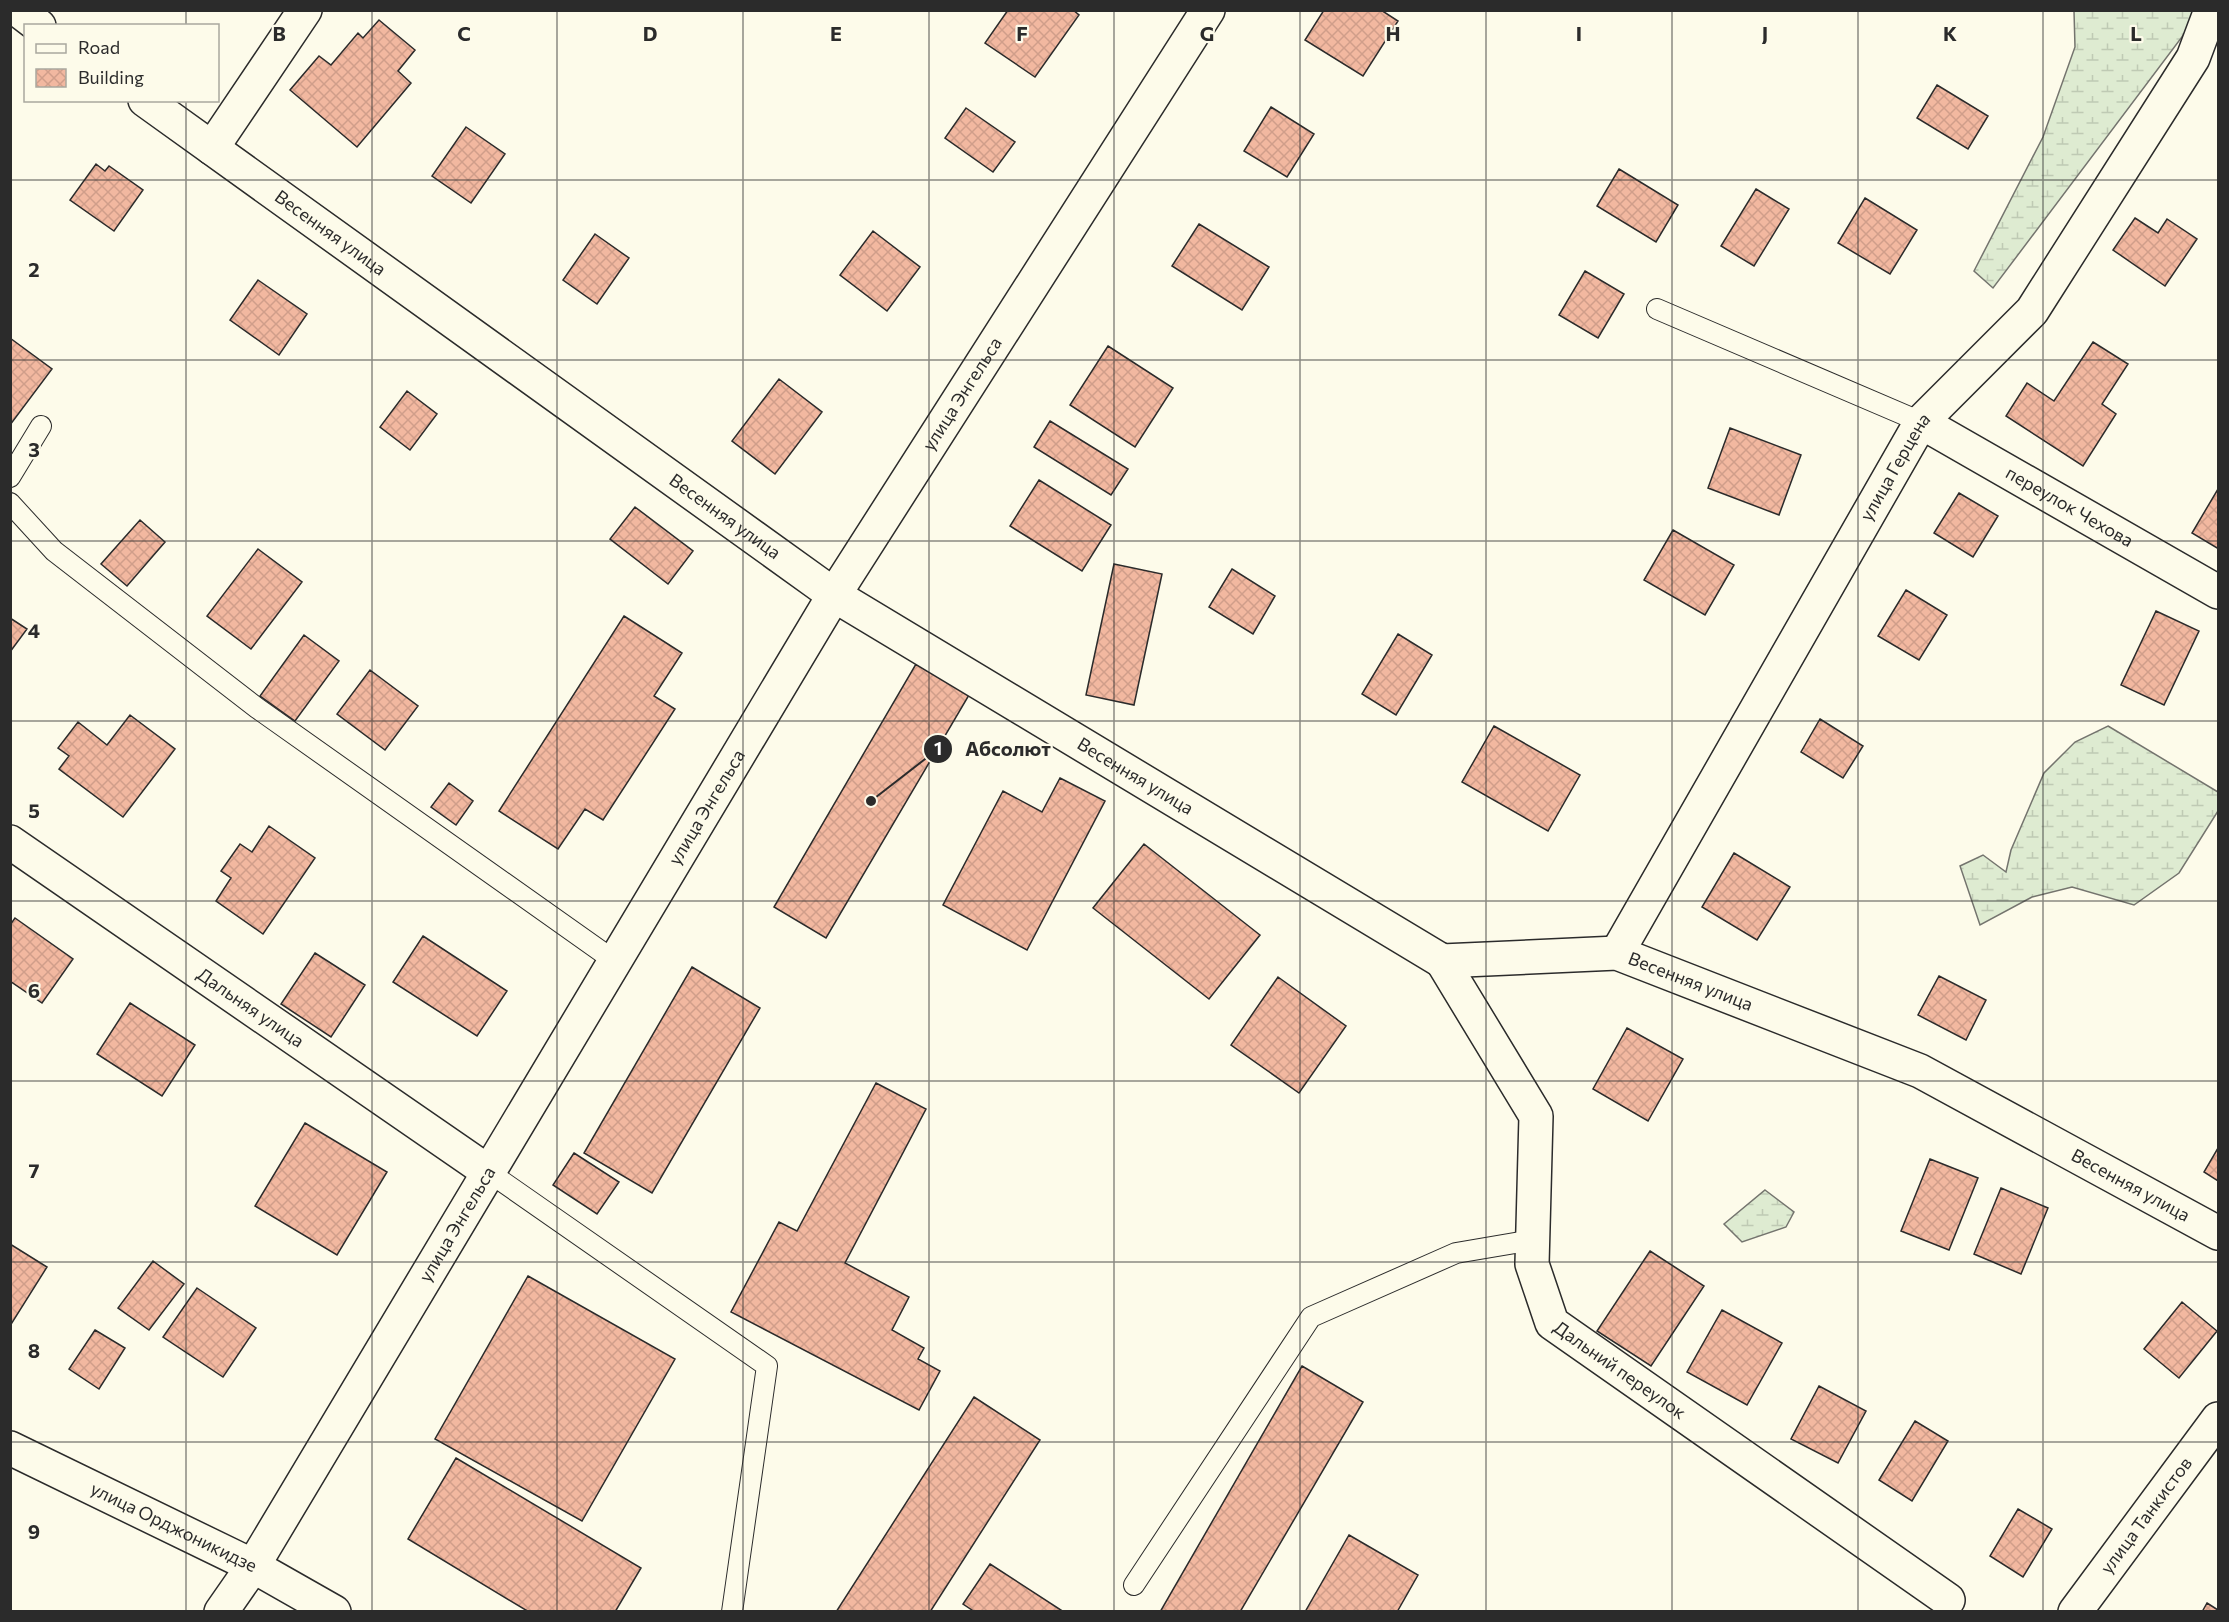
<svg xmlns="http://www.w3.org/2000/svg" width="2229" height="1622" viewBox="0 0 2229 1622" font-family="Commissioner,sans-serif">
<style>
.wetland{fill:url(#wetland-marsh);stroke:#74746e;stroke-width:1.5}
.building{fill:url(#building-cross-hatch);stroke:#2b2b2b;stroke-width:1.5}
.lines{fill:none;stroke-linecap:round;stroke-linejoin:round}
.lane-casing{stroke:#2b2b2b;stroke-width:22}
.street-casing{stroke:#2b2b2b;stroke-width:36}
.secondary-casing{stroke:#2b2b2b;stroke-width:36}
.lane{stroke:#fdfbea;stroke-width:20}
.street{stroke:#fdfbea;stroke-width:33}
.secondary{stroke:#fdfbea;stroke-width:33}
.grid{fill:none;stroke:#2b2b2b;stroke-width:1.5;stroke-opacity:0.55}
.labels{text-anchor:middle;stroke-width:4.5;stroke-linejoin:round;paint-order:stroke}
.street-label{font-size:18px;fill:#2b2b2b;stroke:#fdfbea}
.grid-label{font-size:20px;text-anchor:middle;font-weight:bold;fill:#2b2b2b;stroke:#fdfbea;stroke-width:4.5;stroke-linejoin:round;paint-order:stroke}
.leader{fill:none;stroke:#2b2b2b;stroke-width:2}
.callout-dot{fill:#2b2b2b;stroke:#fdfbea;stroke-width:2}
.mark-label{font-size:18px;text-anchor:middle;font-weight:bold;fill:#fff}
.callout-label{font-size:20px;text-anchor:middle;font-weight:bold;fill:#2b2b2b;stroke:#fdfbea;stroke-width:4.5;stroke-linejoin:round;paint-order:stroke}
</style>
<defs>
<pattern id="wetland-marsh" width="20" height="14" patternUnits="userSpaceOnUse" patternTransform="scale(1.5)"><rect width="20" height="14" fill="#deebd1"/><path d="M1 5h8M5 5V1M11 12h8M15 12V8" fill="none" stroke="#bfcab4"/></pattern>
<pattern id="building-cross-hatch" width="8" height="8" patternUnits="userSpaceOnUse" patternTransform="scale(1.5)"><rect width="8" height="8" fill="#f2b8a0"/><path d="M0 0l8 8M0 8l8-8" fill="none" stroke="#d09e8a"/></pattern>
</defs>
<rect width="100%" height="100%" fill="#fdfbea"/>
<path class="wetland" d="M2074,11H2198L2197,17L1993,288L1974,271L2043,137L2075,47Z
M2108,726L2218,792V811L2179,873L2134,905L2072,887L2032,897L1980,925L1960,866L1983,855L2006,872L2011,850L2044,773L2075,742Z
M1765,1190L1794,1212L1786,1227L1742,1242L1724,1224Z"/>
<path class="building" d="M1008,10H1073L1079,15L1035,77L985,43Z
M1324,10H1381L1398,21L1363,76L1305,40Z
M379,20L415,50L398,71L411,83L357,147L290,90L319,56L331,65L358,33L363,38Z
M1937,85L1988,116L1968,149L1917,118Z
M1271,107L1314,134L1287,177L1244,151Z
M966,108L1015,142L993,172L945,138Z
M466,127L505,154L471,203L432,176Z
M96,164L105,171L109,166L143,190L114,231L70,200Z
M1619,169L1678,205L1656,242L1597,206Z
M1756,189L1789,209L1754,266L1721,246Z
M1865,198L1917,230L1890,274L1838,243Z
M2135,218L2158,233L2167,219L2197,239L2165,286L2113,250Z
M1199,224L1269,267L1242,310L1172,266Z
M873,231L920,267L887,311L840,275Z
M595,234L629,258L597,304L563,280Z
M1585,271L1624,294L1598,338L1559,315Z
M258,280L307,314L279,355L230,320Z
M10,338L52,369L10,425Z
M2093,342L2128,364L2102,404L2116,414L2083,466L2006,416L2027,383L2054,401Z
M1108,346L1173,388L1135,447L1070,405Z
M779,379L822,412L775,474L732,441Z
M407,391L437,414L410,450L380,427Z
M1050,421L1128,469L1111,495L1034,447Z
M1730,428L1801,455L1779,515L1708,488Z
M1039,480L1111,525L1082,571L1010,526Z
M2218,489V546L2217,548L2192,533Z
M1959,493L1998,516L1973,557L1934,533Z
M635,507L693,551L668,584L610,539Z
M140,520L165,542L127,586L101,564Z
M1673,530L1734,565L1705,615L1644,580Z
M258,549L302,582L251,649L207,616Z
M1114,564L1162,574L1134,705L1086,695Z
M1232,569L1275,596L1253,634L1209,607Z
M1906,590L1947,615L1919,660L1878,636Z
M2156,611L2199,631L2164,705L2121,685Z
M624,616L682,653L654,696L675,709L603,820L585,809L558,849L499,811Z
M10,618L27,629L10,652Z
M1398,634L1432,655L1396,715L1362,694Z
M304,635L339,661L295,721L260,696Z
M916,664L969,695L826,938L774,907Z
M370,670L418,706L385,750L337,714Z
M130,715L175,749L123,817L59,769L69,756L58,748L78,722L107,745Z
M1820,719L1863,746L1843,778L1801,752Z
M1494,726L1580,775L1548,831L1462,782Z
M1060,778L1105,801L1027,950L943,905L1003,791L1042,812Z
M449,783L473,801L456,825L431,807Z
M269,826L315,858L263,934L216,901L231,878L221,871L240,844L252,852Z
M1144,844L1260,935L1209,999L1093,908Z
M1734,853L1790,887L1757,940L1702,907Z
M15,918L73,959L42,1003L10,981V925Z
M423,936L507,991L477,1036L393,982Z
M315,953L365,985L331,1037L281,1004Z
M692,967L760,1008L652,1193L584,1153Z
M1939,976L1986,1000L1966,1040L1918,1015Z
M1278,977L1346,1026L1299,1093L1231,1045Z
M130,1003L195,1045L162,1096L97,1054Z
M1627,1028L1683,1059L1648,1121L1593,1089Z
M876,1083L926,1109L845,1263L909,1297L892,1330L924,1348L918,1359L940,1371L919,1410L731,1312L779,1222L797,1231Z
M305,1123L387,1172L337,1255L255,1206Z
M2218,1148V1181L2204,1172Z
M574,1153L619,1182L597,1214L553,1185Z
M1930,1159L1978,1178L1949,1250L1901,1231Z
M2001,1188L2048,1208L2021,1274L1974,1254Z
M10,1244L47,1267L10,1326Z
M1650,1251L1704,1286L1651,1366L1597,1331Z
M153,1261L184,1284L149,1330L118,1308Z
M528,1276L675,1359L582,1521L435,1439Z
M197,1288L256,1328L223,1377L163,1337Z
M2182,1302L2217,1331L2179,1378L2144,1349Z
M1722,1310L1782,1343L1747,1405L1687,1372Z
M95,1330L125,1348L99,1389L69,1369Z
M1302,1366L1363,1402L1240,1612H1160Z
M1819,1386L1866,1411L1838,1463L1791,1439Z
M974,1397L1040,1440L930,1612H836Z
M1915,1421L1948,1441L1912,1501L1879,1480Z
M456,1458L641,1568L615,1612H529L408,1539Z
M2018,1509L2052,1529L2023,1577L1990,1556Z
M1349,1535L1418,1575L1397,1612H1305Z
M990,1564L1064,1612H975L963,1604Z
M2207,1603L2218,1610V1612H2202Z"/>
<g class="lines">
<g class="lane-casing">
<path id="lane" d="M1657,309L1921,422
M10,477L41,426
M10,503L54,551L257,708L616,962
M490,1173L767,1366L732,1612
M1134,1585L1311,1317L1456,1253L1533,1240"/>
</g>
<g class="street-casing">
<g id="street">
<path d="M18,10L39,26"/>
<path id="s1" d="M145,100L834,595L1442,961L1617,953L1920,1071L2218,1233"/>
<path d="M212,148L305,10"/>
<path id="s2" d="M1921,422L2218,592"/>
<path id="s3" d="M10,842L490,1173"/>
<path id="s4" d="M1617,953L1921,422L2032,311L2193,58L2211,10"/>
<path id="s5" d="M1442,961L1536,1116L1532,1264L1552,1323L1948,1600"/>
<path id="s6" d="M221,1612L253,1566L834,595L1208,10"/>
<path id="s7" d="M2075,1612L2218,1419"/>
</g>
</g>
<g class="secondary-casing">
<g id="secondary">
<path id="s8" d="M10,1448L253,1566L334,1612"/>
</g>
</g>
<use href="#lane" class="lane"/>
<use href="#street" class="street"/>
<use href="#secondary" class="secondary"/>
</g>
<path class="grid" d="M186,10V26M372,10V1612M557,10V1612M743,10V1612M929,10V1612M1114,10V1612M1300,10V1612M1486,10V1612M1672,10V1612M1858,10V1612M2043,10V1612M186,100V1612M10,180H2218M10,360H2218M10,541H2218M10,721H2218M10,901H2218M10,1081H2218M10,1262H2218M10,1442H2218"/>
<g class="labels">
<g class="street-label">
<text dy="6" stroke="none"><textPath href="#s1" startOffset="228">Весенняя улица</textPath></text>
<text dy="6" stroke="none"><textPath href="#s6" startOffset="1426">улица Энгельса</textPath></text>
<text dy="6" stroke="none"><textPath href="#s4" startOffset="560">улица Герцена</textPath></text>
<text dy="6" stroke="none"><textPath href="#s2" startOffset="171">переулок Чехова</textPath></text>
<text dy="6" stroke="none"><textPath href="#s1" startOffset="714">Весенняя улица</textPath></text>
<text dy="6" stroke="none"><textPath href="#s1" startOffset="1200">Весенняя улица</textPath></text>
<text dy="6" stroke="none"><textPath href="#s6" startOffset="940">улица Энгельса</textPath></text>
<text dy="6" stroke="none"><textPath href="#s1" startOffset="1812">Весенняя улица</textPath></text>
<text dy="6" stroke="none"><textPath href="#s3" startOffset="292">Дальняя улица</textPath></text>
<text dy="6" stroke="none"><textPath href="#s1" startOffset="2298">Весенняя улица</textPath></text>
<text dy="6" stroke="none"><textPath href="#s6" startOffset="454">улица Энгельса</textPath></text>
<text dy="6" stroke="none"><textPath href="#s5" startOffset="474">Дальний переулок</textPath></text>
<text dy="6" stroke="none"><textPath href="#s7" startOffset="120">улица Танкистов</textPath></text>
<text dy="6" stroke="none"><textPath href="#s8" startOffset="182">улица Орджоникидзе</textPath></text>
</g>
</g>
<g class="grid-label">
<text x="279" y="41">B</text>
<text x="464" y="41">C</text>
<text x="650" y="41">D</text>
<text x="836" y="41">E</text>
<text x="1022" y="41">F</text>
<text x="1207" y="41">G</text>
<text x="1393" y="41">H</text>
<text x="1579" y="41">I</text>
<text x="1765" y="41">J</text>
<text x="1950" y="41">K</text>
<text x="2136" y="41">L</text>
<text x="34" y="277">2</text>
<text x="34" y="457">3</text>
<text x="34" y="638">4</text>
<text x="34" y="818">5</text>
<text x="34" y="998">6</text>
<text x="34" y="1178">7</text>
<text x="34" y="1358">8</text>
<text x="34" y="1539">9</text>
</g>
<path class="leader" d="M871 801L938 749"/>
<g class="callout-dot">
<circle cx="871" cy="801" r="6"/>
<circle cx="938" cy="749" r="15"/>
</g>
<g class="mark-label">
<text x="938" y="755">1</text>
</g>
<g class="callout-label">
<text x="1008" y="756">Абсолют</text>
</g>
<rect width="2229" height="1622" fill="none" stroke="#2b2b2b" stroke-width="24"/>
<rect x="24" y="24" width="195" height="78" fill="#fdfbea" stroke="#a9a89e" stroke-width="1.5"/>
<rect x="36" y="44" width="30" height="9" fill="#fdfbea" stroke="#a9a89e" stroke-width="1.5"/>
<text x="78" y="54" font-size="18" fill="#2b2b2b">Road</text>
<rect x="36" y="69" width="30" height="18" fill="url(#building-cross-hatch)" stroke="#a9a89e" stroke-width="1.5"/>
<text x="78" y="84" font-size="18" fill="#2b2b2b">Building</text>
</svg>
